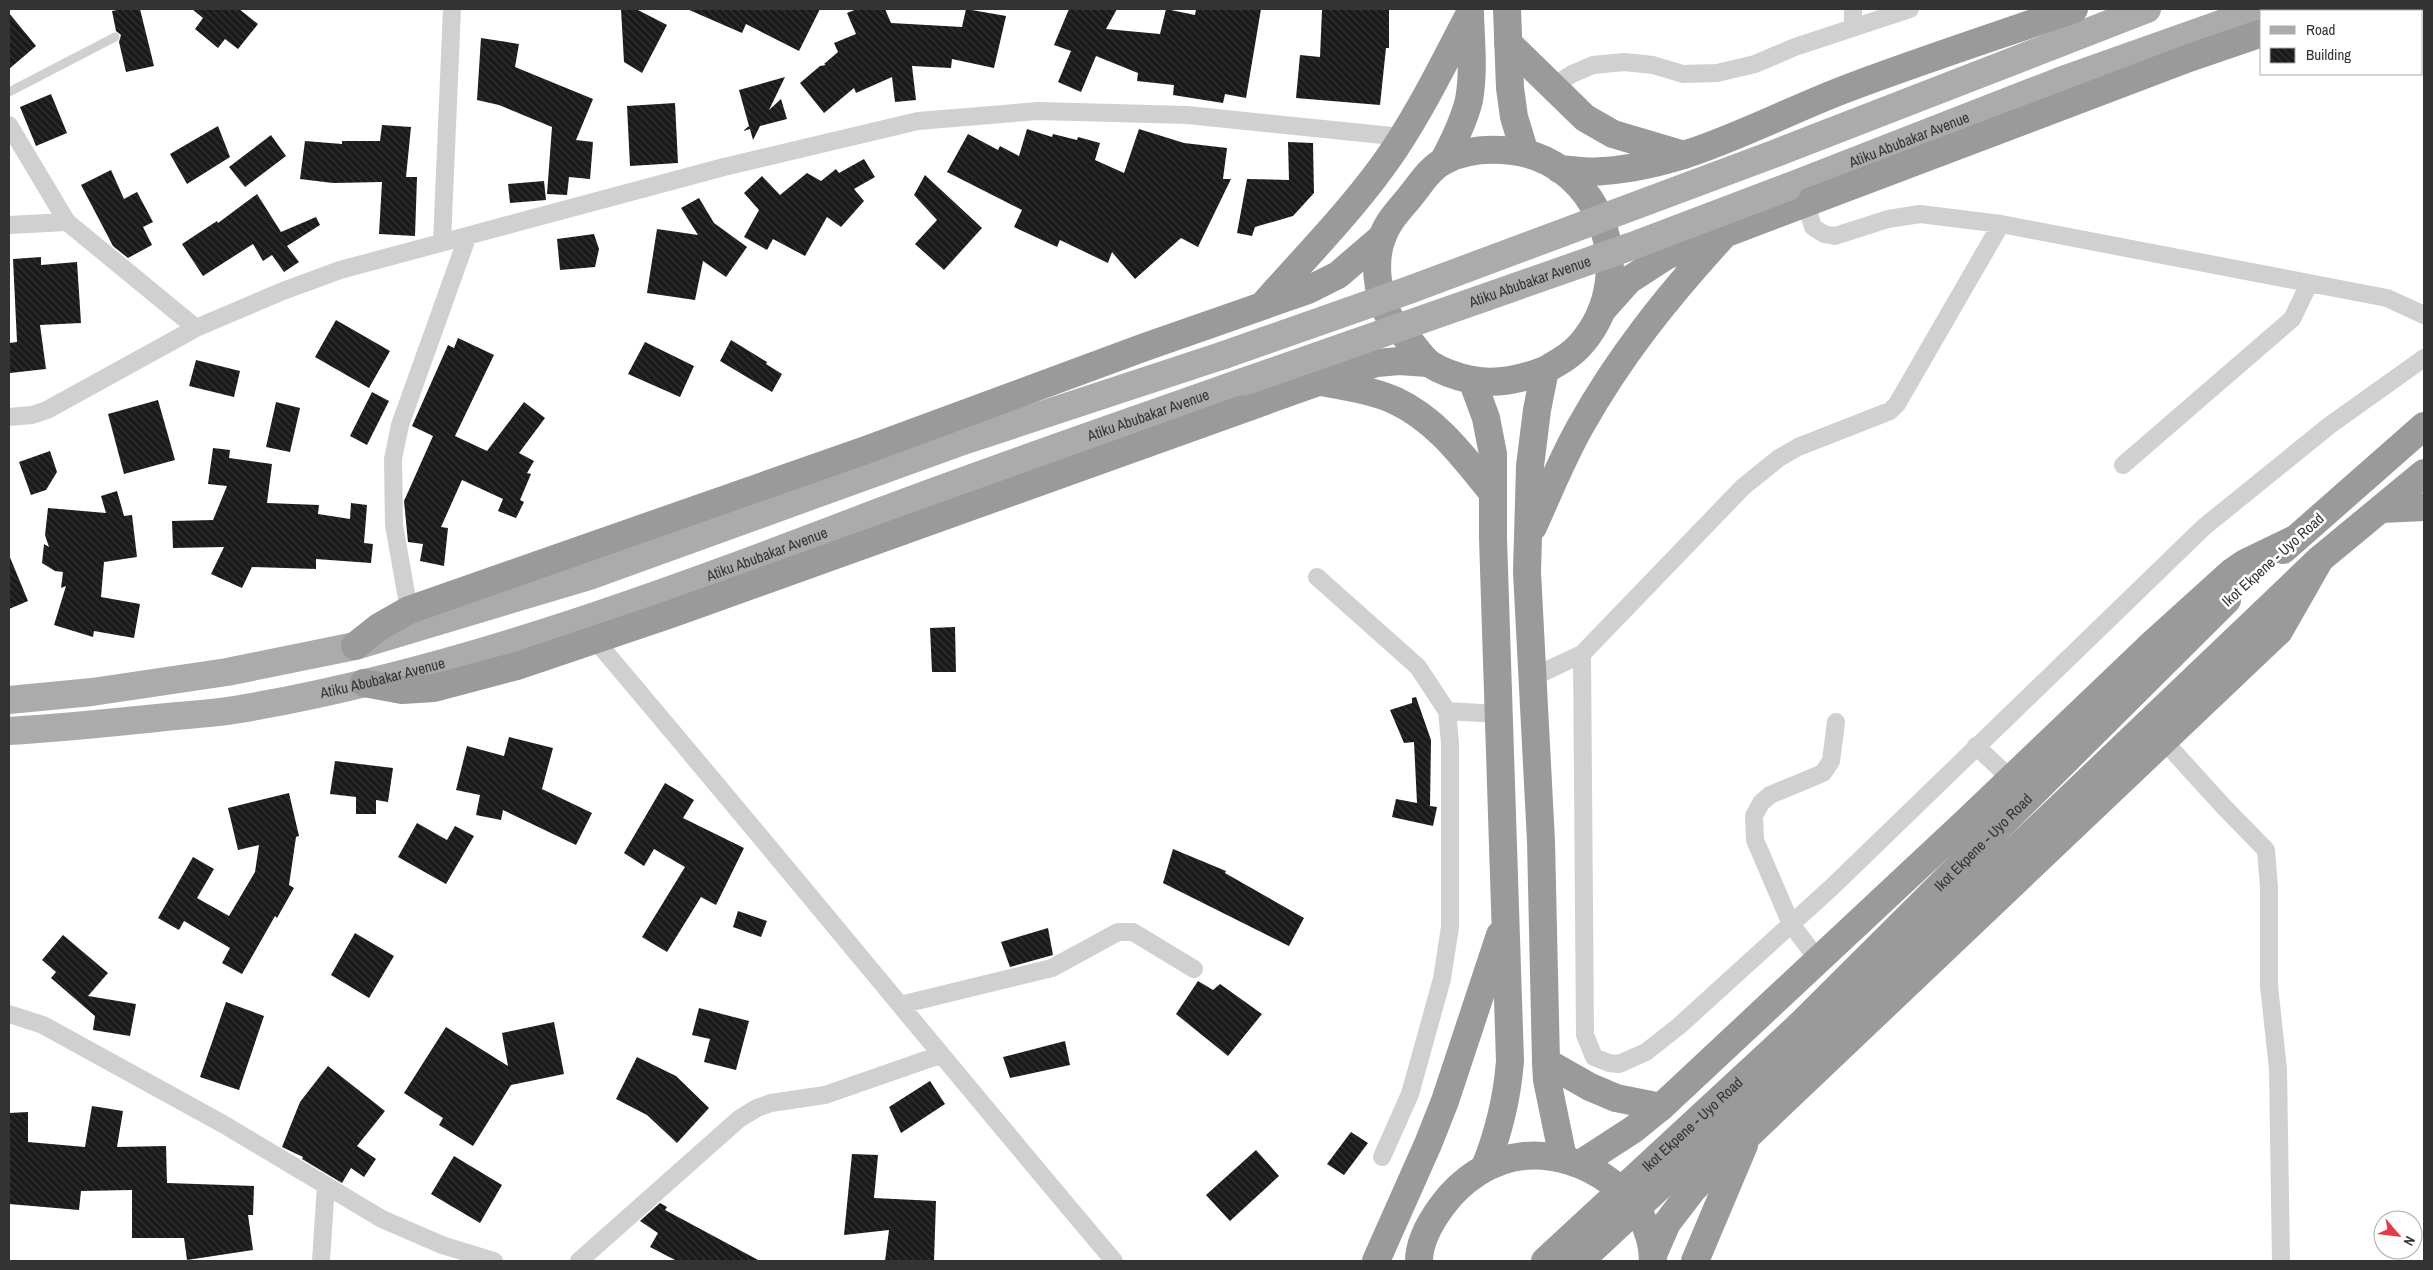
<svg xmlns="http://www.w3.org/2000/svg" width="2433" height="1270" viewBox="0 0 2433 1270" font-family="'Archivo Narrow',sans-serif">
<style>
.building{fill:url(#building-back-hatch)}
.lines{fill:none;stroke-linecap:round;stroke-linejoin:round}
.lane{stroke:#d0d0d0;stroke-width:9}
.street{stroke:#d0d0d0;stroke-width:18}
.primary{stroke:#ababab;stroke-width:28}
.highway{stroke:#9a9a9a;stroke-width:28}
.primary-bridge{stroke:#ababab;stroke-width:28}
.highway-bridge{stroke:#9a9a9a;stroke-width:28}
.labels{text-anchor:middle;stroke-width:5;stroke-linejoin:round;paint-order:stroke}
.street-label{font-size:15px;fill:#333;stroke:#fff}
</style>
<defs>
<pattern id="building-back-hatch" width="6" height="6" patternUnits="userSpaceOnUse" patternTransform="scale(1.25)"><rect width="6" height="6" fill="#1a1a1a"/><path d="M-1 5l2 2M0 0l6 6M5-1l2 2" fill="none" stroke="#333"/></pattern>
</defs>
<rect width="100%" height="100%" fill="#fff"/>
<path class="building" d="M122,9H140L154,66L126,72L119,42L121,35L116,31L112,11Z
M192,9H239L258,24L238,49L225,39L218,48L195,29L203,18Z
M621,9H636L667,25L642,73L624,62Z
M687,9H820L799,51L746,24L742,33Z
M857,9H885L891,23L962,27L966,9L1006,16L994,68L952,59L951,68L912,66L916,100L895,102L892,77L856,93L854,88L824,113L800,83L820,66L826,65L824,64L838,52L834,43L856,34L847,13Z
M1069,9H1117L1106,29L1160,34L1166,9L1195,15L1196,9H1261L1246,98L1225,94L1223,103L1173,95L1174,85L1137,81L1138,73L1096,56L1081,92L1058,82L1071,51L1054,45Z
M1389,9V48H1386L1380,105L1296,98L1300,55L1320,57L1322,10Z
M9,13L36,46L9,69Z
M481,38L519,44L515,67L593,99L576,140L593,142L590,179L569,177L567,195L547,194L552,127L499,105L477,100Z
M785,77L769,110L781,99L787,119L760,126L753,140L750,129L743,131L749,126L739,90Z
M51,94L67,133L36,146L20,107Z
M675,103L678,163L630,166L627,106Z
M382,125L411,127L406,177H417L415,236L379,234L382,182L333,183L300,179L305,141L342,144V141H380Z
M218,126L230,157L187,184L170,154Z
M1027,129L1052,137L1053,134L1077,140L1078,137L1100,143L1095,160L1124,173L1139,129L1184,143L1227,148L1223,179H1231L1198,247L1181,238L1135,279L1112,252L1108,263L1060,240L1057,247L1014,227L1022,210L947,172L968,134L998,150L1000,146L1019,156Z
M271,135L286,156L245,187L229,167Z
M1288,142L1313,143L1314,193L1293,216L1255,227L1252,236L1237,233L1247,179L1289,180Z
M864,159L875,177L854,189L864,201L841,227L827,217L805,256L773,239L767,250L744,237L759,210L744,193L762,176L780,195L807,173L821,181L836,169L839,173Z
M111,170L124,199L137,192L153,222L143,227L152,245L128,258L113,246L81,185Z
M925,175L982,228L944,270L915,244L937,220L914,195Z
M544,181L546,200L510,203L508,184Z
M257,194L281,232L316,217L320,225L287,246L299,262L284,272L272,255L263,261L253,244L203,276L182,244L217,221L218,223Z
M699,198L714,223L747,247L726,277L703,261L695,300L647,293L657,229L698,235L681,208Z
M594,234L599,249L595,267L560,270L557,239Z
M41,257V265L77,262L81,323L40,325L46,369L10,373L9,343L17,342L13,259Z
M336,320L390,351L369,388L315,357Z
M458,338L494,355L455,436L487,451L524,402L545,418L519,453L534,461L527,473L531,474L520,500L524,502L516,518L498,511L503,499L462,480L441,527L448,528L444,566L420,561L423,544L408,542L404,501L433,436L412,426L448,345L454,348Z
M731,340L767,362L766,364L782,374L772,392L720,361Z
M645,342L694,366L680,397L628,374Z
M196,360L240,371L234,397L189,386Z
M372,392L389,401L367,445L350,436Z
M158,400L175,460L124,474L108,414Z
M276,402L300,408L290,452L266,447Z
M213,448L230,450L229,458L272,464L267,503L319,505L318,514L350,519L351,503L367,505L364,543L373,544L371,563L316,559V569L252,567L242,588L211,574L224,547L173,548L172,521L213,520L227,486L208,484Z
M50,451L57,472L46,490L31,495L19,462Z
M117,491L124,516L132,515L137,557L104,562L101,597L140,604L134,638L94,631L93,637L54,625L66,586L61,588L63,572L55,571L42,563L44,544L49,547L45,535L48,508L106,513L101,496Z
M9,555L28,601L9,609Z
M955,627L956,672H932L930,628Z
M1416,697L1431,740L1430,806L1437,807L1433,826L1392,817L1396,799L1417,803L1414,742L1404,743L1390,710L1412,703V698Z
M509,737L553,748L542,789L592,813L576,845L503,810L501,820L476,815L480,795L456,790L467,746L504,756Z
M335,761L393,768L388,802L376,800V814H356V797L330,794Z
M665,783L694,800L683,818L744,848L716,905L701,897L667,952L642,937L685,867L654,849L644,866L624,853Z
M289,793L299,836L296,837L289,885L294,888L277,918L275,916L242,974L222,963L230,948L184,921L179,930L158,918L193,857L214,869L197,898L229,916L255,872L259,845L238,850L228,808Z
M417,823L447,840L455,826L474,836L446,884L398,857Z
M1173,849L1226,871L1225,873L1304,918L1289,946L1163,883Z
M738,911L767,921L761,937L733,927Z
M1048,928L1053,955L1010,967L1001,942Z
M355,933L394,956L369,998L331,975Z
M63,935L108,973L88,996L136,1004L130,1036L93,1030L95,1016L51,978L56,972L42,960Z
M1198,981L1213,990L1220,984L1262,1014L1228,1056L1176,1014Z
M226,1002L264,1016L239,1090L200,1077Z
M699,1008L749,1021L736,1070L704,1062L710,1039L692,1035Z
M554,1022L564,1074L511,1085L473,1146L439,1125L443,1118L404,1093L446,1027L508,1066L502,1033Z
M1065,1041L1070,1065L1010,1078L1003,1057Z
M637,1057L676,1076L709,1108L677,1143L647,1115L616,1099Z
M328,1066L385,1111L357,1146L376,1159L364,1177L351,1168L342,1183L302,1159L303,1157L282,1147L300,1102Z
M930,1081L945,1104L901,1133L889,1107Z
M92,1106L123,1111L117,1147L166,1146L167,1183L254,1186L253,1215H248L253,1250L187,1260L184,1238H132V1190L81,1191L79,1210L9,1204V1113L28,1112V1142L85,1147Z
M1351,1132L1368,1143L1344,1175L1327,1164Z
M1256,1150L1279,1176L1230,1221L1206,1195Z
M852,1154L878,1155L874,1198L936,1201L934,1261H885L889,1230L844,1235Z
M454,1156L502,1185L480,1223L431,1194Z
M660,1203L667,1207L665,1210L760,1261H677L650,1247L658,1233L640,1221Z"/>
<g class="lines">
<path class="lane" d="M9,92L115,37"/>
<path class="street" d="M1853,28V9
M1552,87L1572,74L1593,65L1624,62L1653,65L1683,74L1717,73L1755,64L1795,47L1910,9
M9,125L67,222L196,328
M1806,204L1813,227L1824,234L1835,236L1888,219L1920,214L2001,224L2387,298L2424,315
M9,225L67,222
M442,242L452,9
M9,417L32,415L47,410L196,328L283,291L340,270L724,167L918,121L1038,111L1187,115L1402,137
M2123,465L2292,319L2309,284
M1317,577L1418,667L1447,711L1450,743V927L1442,979L1410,1094L1382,1157
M409,610L394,525L393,459L400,425L467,238
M595,640C770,846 940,1055 1114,1261
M1582,654L1585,1035L1594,1057L1609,1063L1619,1064L1646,1052L1679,1026L1832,887L2204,527L2330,425L2424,358
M1533,677L1582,654L1743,487L1779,458L1798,447L1890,411L1897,404L2001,224
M1447,711L1498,714
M2164,741L2224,807L2266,850L2269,888V986L2278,1069L2281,1261
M1976,746L2011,779
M1819,961L1791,924L1755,840L1754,816L1761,803L1770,795L1823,773L1831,761L1836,722
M900,1005L1052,968L1118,932H1133L1194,969
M9,1014L43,1025L223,1124L382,1219L442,1245L494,1261
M321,1261L326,1185
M579,1261L739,1119L757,1108L771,1103L825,1095L940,1055"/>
<g class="primary">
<path d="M1779,152L2147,9"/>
<path id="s1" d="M1788,187L2060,81L2263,9"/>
<path d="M9,700L92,692L227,672L355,646L589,576L960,442L1224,355"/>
<path id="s2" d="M9,731C58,728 108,723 157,718C183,715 209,714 234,710C462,672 680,588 895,506C1010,463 1127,423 1243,382"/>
</g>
<g class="highway">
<path d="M1507,9L1510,88L1514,117L1525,153"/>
<path d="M2324,11L2331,9"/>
<path d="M1508,43L1585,118L1613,134L1684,155"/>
<path d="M1444,160C1454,141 1464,121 1469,100C1474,72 1471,43 1470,15"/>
<path d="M1559,169C1574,170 1589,173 1604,171C1689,165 1765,120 1843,90C1919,61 1997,36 2074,9"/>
<path d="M1264,304C1308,254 1357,205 1394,150C1423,106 1446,59 1470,13"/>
<path d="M1604,308L1629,280L1666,256L2189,58L2262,33"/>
<path d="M1545,370C1522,379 1497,385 1472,380C1458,377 1441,371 1430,364C1423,359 1417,350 1412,344C1405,336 1396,327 1390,318C1377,297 1373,261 1382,238C1387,222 1399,210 1409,198C1420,185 1430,167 1446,160C1463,151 1482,149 1501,150C1598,153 1643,271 1582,343C1572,355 1559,362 1545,370L1537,410L1530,466L1527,572L1541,841L1546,1062L1547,1080L1563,1158"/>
<path d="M1472,380L1486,418L1493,454V538L1510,1061C1507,1099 1499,1132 1485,1167"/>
<path d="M1318,381C1344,387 1373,390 1396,401C1438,421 1464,458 1493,493"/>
<path d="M2382,509L2424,507"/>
<path d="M1533,527C1548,494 1562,459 1580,427C1619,357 1667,297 1721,238"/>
<path d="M2283,550L2424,426"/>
<path d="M355,646L379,627L409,610L866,450L1145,347L1308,290L1338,275L1381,238"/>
<path d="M364,683L402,690L434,688L517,666L671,614L1332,377L1377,363L1399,361L1428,363"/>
<path id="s3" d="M1799,1026L2227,600"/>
<path d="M1811,1045L2320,559L2424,473"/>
<path d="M1546,1062L1590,1087L1616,1098L1661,1107"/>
<path d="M1580,1164L1634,1129L1661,1107L1967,821L2148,648L2232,572L2245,563L2295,539"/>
<path d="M1653,1255L1667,1223L1693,1189L1724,1158L2279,631L2320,559"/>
<path d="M1376,1261L1428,1144L1445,1101L1500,935"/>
<path d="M1419,1261C1419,1242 1431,1221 1442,1206C1461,1180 1491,1159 1524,1156C1585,1151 1652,1196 1653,1261"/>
<path d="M1695,1261L1744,1145"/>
</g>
<g class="primary-bridge">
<path d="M1224,355L1409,290L1779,152"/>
<path id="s4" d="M1243,382L1632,246L1788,187"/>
</g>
<g class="highway-bridge">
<path id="s5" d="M1545,1261L1799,1026"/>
<path d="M1580,1261L1811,1045"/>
</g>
</g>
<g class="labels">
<g class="street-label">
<text dy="5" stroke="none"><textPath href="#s1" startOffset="130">Atiku Abubakar Avenue</textPath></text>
<text dy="5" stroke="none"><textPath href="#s4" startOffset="304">Atiku Abubakar Avenue</textPath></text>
<text dy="5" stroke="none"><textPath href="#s2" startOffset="1188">Atiku Abubakar Avenue</textPath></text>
<text dy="5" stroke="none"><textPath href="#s2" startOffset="782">Atiku Abubakar Avenue</textPath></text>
<text transform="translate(2273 560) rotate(-42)" y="5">Ikot Ekpene - Uyo Road</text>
<text dy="5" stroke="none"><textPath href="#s2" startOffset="378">Atiku Abubakar Avenue</textPath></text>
<text dy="5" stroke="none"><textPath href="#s3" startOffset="260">Ikot Ekpene - Uyo Road</textPath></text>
<text dy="5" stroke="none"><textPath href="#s5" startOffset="201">Ikot Ekpene - Uyo Road</textPath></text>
</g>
</g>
<rect width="2433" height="1270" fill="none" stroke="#333333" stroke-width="20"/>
<rect x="2260" y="10" width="162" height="65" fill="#ffffff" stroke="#adadad"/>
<rect x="2270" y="26" width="25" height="8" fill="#ababab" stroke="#adadad"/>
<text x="2306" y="35" font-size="15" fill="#333333">Road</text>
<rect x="2270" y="48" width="25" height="15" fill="url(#building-back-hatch)" stroke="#adadad"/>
<text x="2306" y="60" font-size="15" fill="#333333">Building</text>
<g transform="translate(2398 1235) rotate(118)"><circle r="24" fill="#ffffff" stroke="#adadad"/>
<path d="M0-4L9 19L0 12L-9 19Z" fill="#e63946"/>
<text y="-8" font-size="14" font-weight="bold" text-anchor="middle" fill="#333333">N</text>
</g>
</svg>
